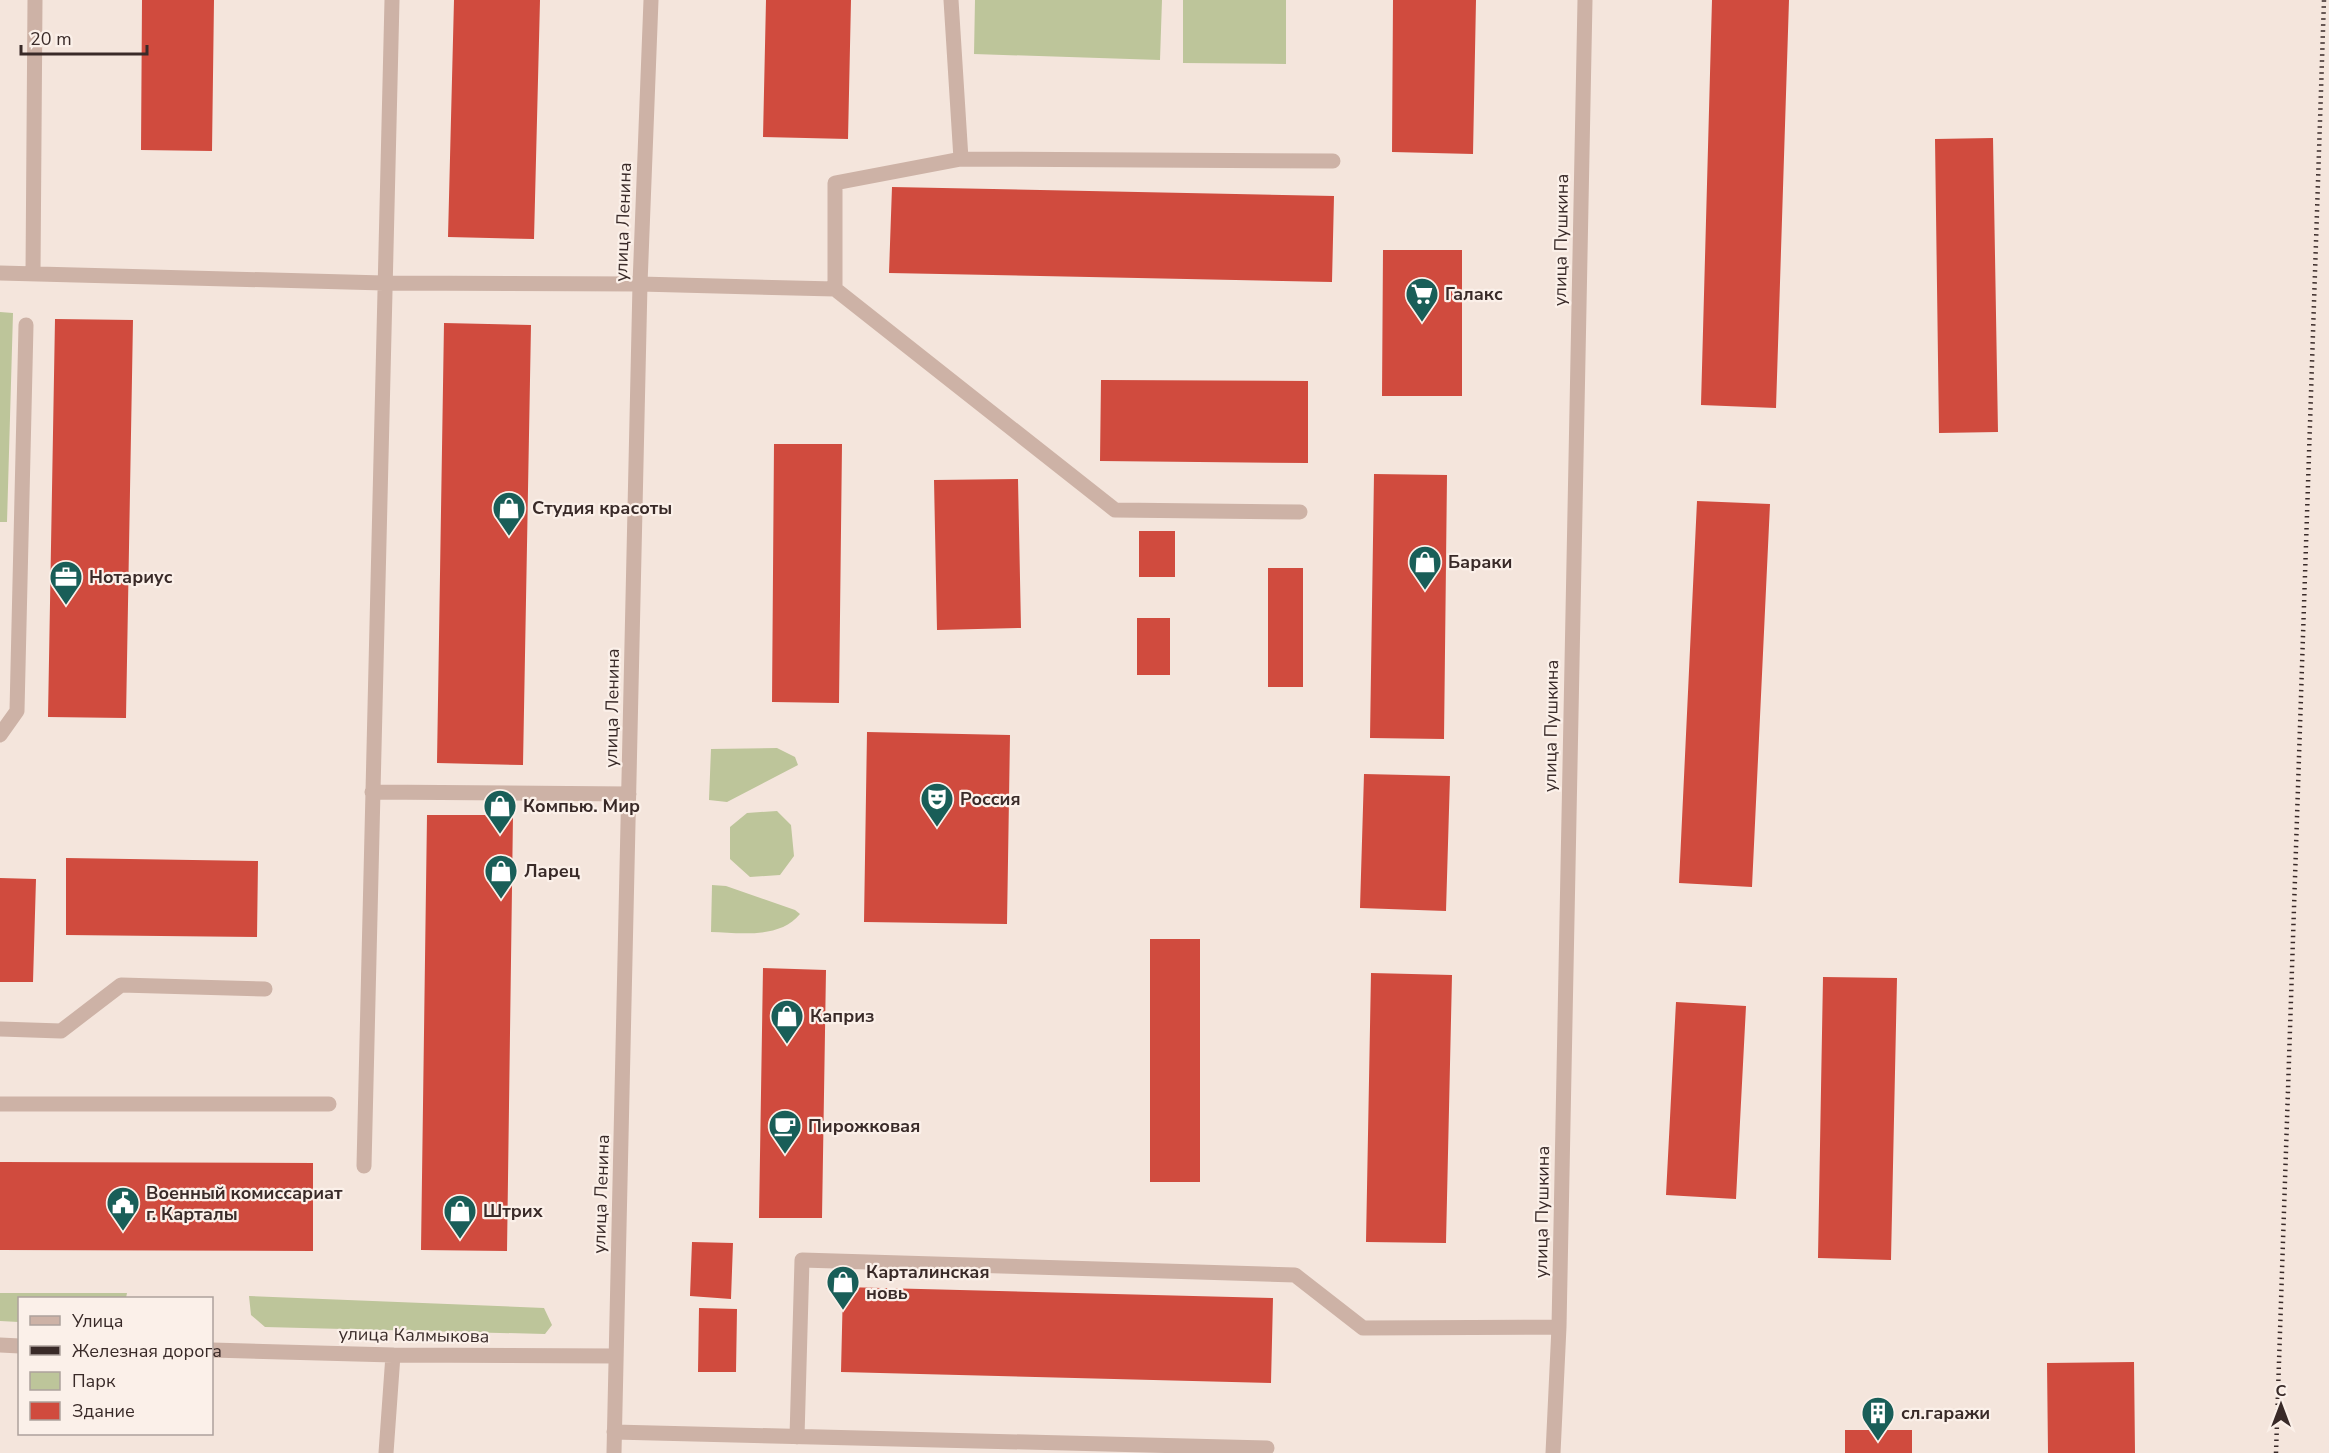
<svg xmlns="http://www.w3.org/2000/svg" width="2329" height="1453" viewBox="0 0 2329 1453" font-family="'Nunito Sans',sans-serif">
<style>
.green{fill:#bdc59a}
.building{fill:#d04b3e}
.lines{fill:none;stroke-linecap:round;stroke-linejoin:round}
.minor{stroke:#cdb2a6;stroke-width:15}
.rail{stroke:#392a28;stroke-width:4.5;stroke-dasharray:1.5 4.5;stroke-linecap:butt}
.labels{text-anchor:middle;stroke-width:4.5;stroke-linejoin:round;paint-order:stroke}
.street-label{font-size:18px;fill:#392a28;stroke:#fbf0e9}
.poi-label{font-size:18px;font-weight:bold;fill:#392a28;stroke:#fbf0e9;text-anchor:start}
</style>
<rect width="100%" height="100%" fill="#f4e5dc"/>
<path class="green" d="M975,0H1162L1160,60L974,54Z
M1183,0H1286V64L1183,63Z
M0,312L13,313L7,522H0Z
M777,748L795,757L798,765L727,802L709,800L711,749Z
M777,811L791,825L794,856L780,875L750,877L730,859V827L747,813Z
M712,885L726,886L795,910L800,914C780,939 740,933 711,932Z
M0,1293H127L126,1298H20L19,1322L0,1321Z
M249,1296L544,1308L552,1325L545,1334L265,1327L251,1315Z"/>
<path class="building" d="M142,0H214L212,151L141,150Z
M454,0H540L534,239L448,237Z
M766,0H851L848,139L763,137Z
M1393,0H1476L1473,154L1392,152Z
M1712,0H1789L1776,408L1701,405Z
M1993,138L1998,432L1939,433L1935,139Z
M892,187L1334,196L1332,282L889,273Z
M1383,250H1462V396H1382Z
M55,319L133,320L126,718L48,717Z
M444,323L531,325L523,765L437,763Z
M1101,380L1308,381V463L1100,461Z
M774,444H842L839,703L772,702Z
M1374,474L1447,475L1444,739L1370,738Z
M1018,479L1021,628L937,630L934,480Z
M1697,501L1770,504L1752,887L1679,883Z
M1139,531H1175V577H1139Z
M1268,568H1303V687H1268Z
M1137,618H1170V675H1137Z
M867,732L1010,735L1007,924L864,922Z
M1364,774L1450,776L1446,911L1360,908Z
M427,815H513L507,1251L421,1250Z
M66,858L258,861L257,937L66,935Z
M0,878L36,879L33,982H0Z
M1150,939H1200V1182H1150Z
M763,968L826,970L822,1218H759Z
M1371,973L1452,975L1446,1243L1366,1242Z
M1823,977L1897,978L1891,1260L1818,1258Z
M1676,1002L1746,1006L1736,1199L1666,1195Z
M0,1162L313,1163V1251L0,1250Z
M692,1242L733,1243L731,1299L690,1296Z
M843,1287L1273,1298L1271,1383L841,1372Z
M699,1308L737,1309L736,1372H698Z
M2134,1362L2135,1453H2048L2047,1363Z
M1845,1430H1912V1453H1845Z"/>
<g class="lines">
<path class="minor" d="M951,0L961,159
M0,273L384,283L640,284L835,289L1115,510L1300,512
M33,273L35,0
M835,289V183L961,159L1333,161
M0,735L17,711L26,325
M372,792L629,794
M0,1029L61,1031L121,985L265,989
M0,1104H329
M364,1166L392,0
M0,1345L20,1346
M212,1350L393,1355L615,1356
M614,1432L1267,1448
M797,1437L802,1260L1295,1275L1363,1328L1559,1327
M386,1453L393,1355
M614,1453L640,284L651,0
M1553,1453L1559,1327L1585,0"/>
<path class="rail" d="M2276,1453L2324,0"/>
</g>
<defs>
<g id="supermarket-pin" transform="scale(1.725)"><path d="M0 17L-7.5 6A9.5 9.5 0 1 1 7.5 6Z" fill="#195e58" stroke="#fbf0e9"/><path d="M-6-5.5h2.5l.6 2H6L4.5 2H-2.5L-4.4-4H-6ZM-1.5 3.2a1.3 1.3 0 1 0 .1 0ZM3 3.2a1.3 1.3 0 1 0 .1 0Z" fill="#fff"/></g>
<g id="shop-pin" transform="scale(1.725)"><path d="M0 17L-7.5 6A9.5 9.5 0 1 1 7.5 6Z" fill="#195e58" stroke="#fbf0e9"/><path d="M-5-2.5h2.3a2.7 3.5 0 0 1 5.4 0H5L5.5 6h-11ZM-1.5-2.5h3a1.5 2.3 0 0 0-3 0Z" fill="#fff"/></g>
<g id="office-pin" transform="scale(1.725)"><path d="M0 17L-7.5 6A9.5 9.5 0 1 1 7.5 6Z" fill="#195e58" stroke="#fbf0e9"/><path d="M-6-3h4V-5.5h4V-3h4V5H-6ZM-1-4.5V-3h2v-1.5ZM-6 0V1H6V0Z" fill="#fff"/></g>
<g id="theatre-pin" transform="scale(1.725)"><path d="M0 17L-7.5 6A9.5 9.5 0 1 1 7.5 6Z" fill="#195e58" stroke="#fbf0e9"/><path d="M-5-5.5Q0-4 5-5.5V0Q5 5 0 6Q-5 5-5 0ZM-3.3-2.5H-1v1.5H-3.3ZM1-2.5H3.3v1.5H1ZM-2.8 1Q0 5.5 2.8 1Z" fill="#fff"/></g>
<g id="cafe-pin" transform="scale(1.725)"><path d="M0 17L-7.5 6A9.5 9.5 0 1 1 7.5 6Z" fill="#195e58" stroke="#fbf0e9"/><path d="M-5.5-4.5H6V0H3Q3 3.5 0 3.5H-2.5Q-5.5 3.5-5.5 0ZM3-3.2v2h1.7v-2ZM-6 4.5H4V6H-6Z" fill="#fff"/></g>
<g id="civic-pin" transform="scale(1.725)"><path d="M0 17L-7.5 6A9.5 9.5 0 1 1 7.5 6Z" fill="#195e58" stroke="#fbf0e9"/><path d="M-.6-6.5H3V-4.5H.6V-3L4-1V1h2V6H-6V1h2V-1L-.6-3ZM-1.2 2.5V6h2.4V2.5Z" fill="#fff"/></g>
<g id="building-pin" transform="scale(1.725)"><path d="M0 17L-7.5 6A9.5 9.5 0 1 1 7.5 6Z" fill="#195e58" stroke="#fbf0e9"/><path d="M-4-6H4V6H1V3H-1V6H-4ZM-2.5-4.3h1.7v1.8h-1.7ZM.8-4.3h1.7v1.8H.8ZM-2.5-1h1.7V.8h-1.7ZM.8-1h1.7V.8H.8Z" fill="#fff"/></g>
</defs>
<g fill-rule="evenodd">
<use href="#supermarket-pin" x="1422" y="294"/>
<use href="#shop-pin" x="509" y="508"/>
<use href="#shop-pin" x="1425" y="562"/>
<use href="#office-pin" x="66" y="577"/>
<use href="#theatre-pin" x="937" y="799"/>
<use href="#shop-pin" x="500" y="806"/>
<use href="#shop-pin" x="501" y="871"/>
<use href="#shop-pin" x="787" y="1016"/>
<use href="#cafe-pin" x="785" y="1126"/>
<use href="#civic-pin" x="123" y="1203"/>
<use href="#shop-pin" x="460" y="1211"/>
<use href="#shop-pin" x="843" y="1282"/>
<use href="#building-pin" x="1878" y="1413"/>
</g>
<g class="labels">
<g class="street-label">
<text transform="translate(623 222) rotate(-88)" y="6">улица Ленина</text>
<text transform="translate(1561 240) rotate(-89)" y="6">улица Пушкина</text>
<text transform="translate(612 708) rotate(-89)" y="6">улица Ленина</text>
<text transform="translate(1551 726) rotate(-89)" y="6">улица Пушкина</text>
<text transform="translate(601 1194) rotate(-88)" y="6">улица Ленина</text>
<text transform="translate(1542 1212) rotate(-89)" y="6">улица Пушкина</text>
<text transform="translate(414 1335) rotate(1)" y="6">улица Калмыкова</text>
</g>
<g class="poi-label">
<text x="1445" y="300">Галакс</text>
<text x="532" y="514">Студия красоты</text>
<text x="1448" y="568">Бараки</text>
<text x="89" y="583">Нотариус</text>
<text x="960" y="805">Россия</text>
<text x="523" y="812">Компью. Мир</text>
<text x="524" y="877">Ларец</text>
<text x="810" y="1022">Каприз</text>
<text x="808" y="1132">Пирожковая</text>
<text x="146" y="1199">Военный комиссариат<tspan x="146" dy="21">г. Карталы</tspan></text>
<text x="483" y="1217">Штрих</text>
<text x="866" y="1278">Карталинская<tspan x="866" dy="21">новь</tspan></text>
<text x="1901" y="1419">сл.гаражи</text>
</g>
</g>
<rect x="18" y="1297" width="195" height="138" fill="#fbf0e9" stroke="#ada19c" stroke-width="1.5"/>
<rect x="30" y="1316" width="30" height="9" fill="#cdb2a6" stroke="#ada19c" stroke-width="1.5"/>
<text x="72" y="1327" font-size="18" fill="#392a28">Улица</text>
<rect x="30" y="1346" width="30" height="9" fill="#392a28" stroke="#ada19c" stroke-width="1.5"/>
<text x="72" y="1357" font-size="18" fill="#392a28">Железная дорога</text>
<rect x="30" y="1372" width="30" height="18" fill="#bdc59a" stroke="#ada19c" stroke-width="1.5"/>
<text x="72" y="1387" font-size="18" fill="#392a28">Парк</text>
<rect x="30" y="1402" width="30" height="18" fill="#d04b3e" stroke="#ada19c" stroke-width="1.5"/>
<text x="72" y="1417" font-size="18" fill="#392a28">Здание</text>
<g transform="translate(2281 1405)" stroke="#fbf0e9" stroke-width="4.5" paint-order="stroke">
<path d="M0-4.5L10 22L0 15L-10 22Z" fill="#392a28"/>
<text y="-9" font-size="16" font-weight="bold" text-anchor="middle" fill="#392a28">С</text>
</g>
<path d="M21 45v9h126v-9" fill="none" stroke="#392a28" stroke-width="3"/>
<text x="30" y="45" font-size="18" fill="#392a28" stroke="#fbf0e9" stroke-width="4.5" paint-order="stroke">20 m</text>
</svg>
